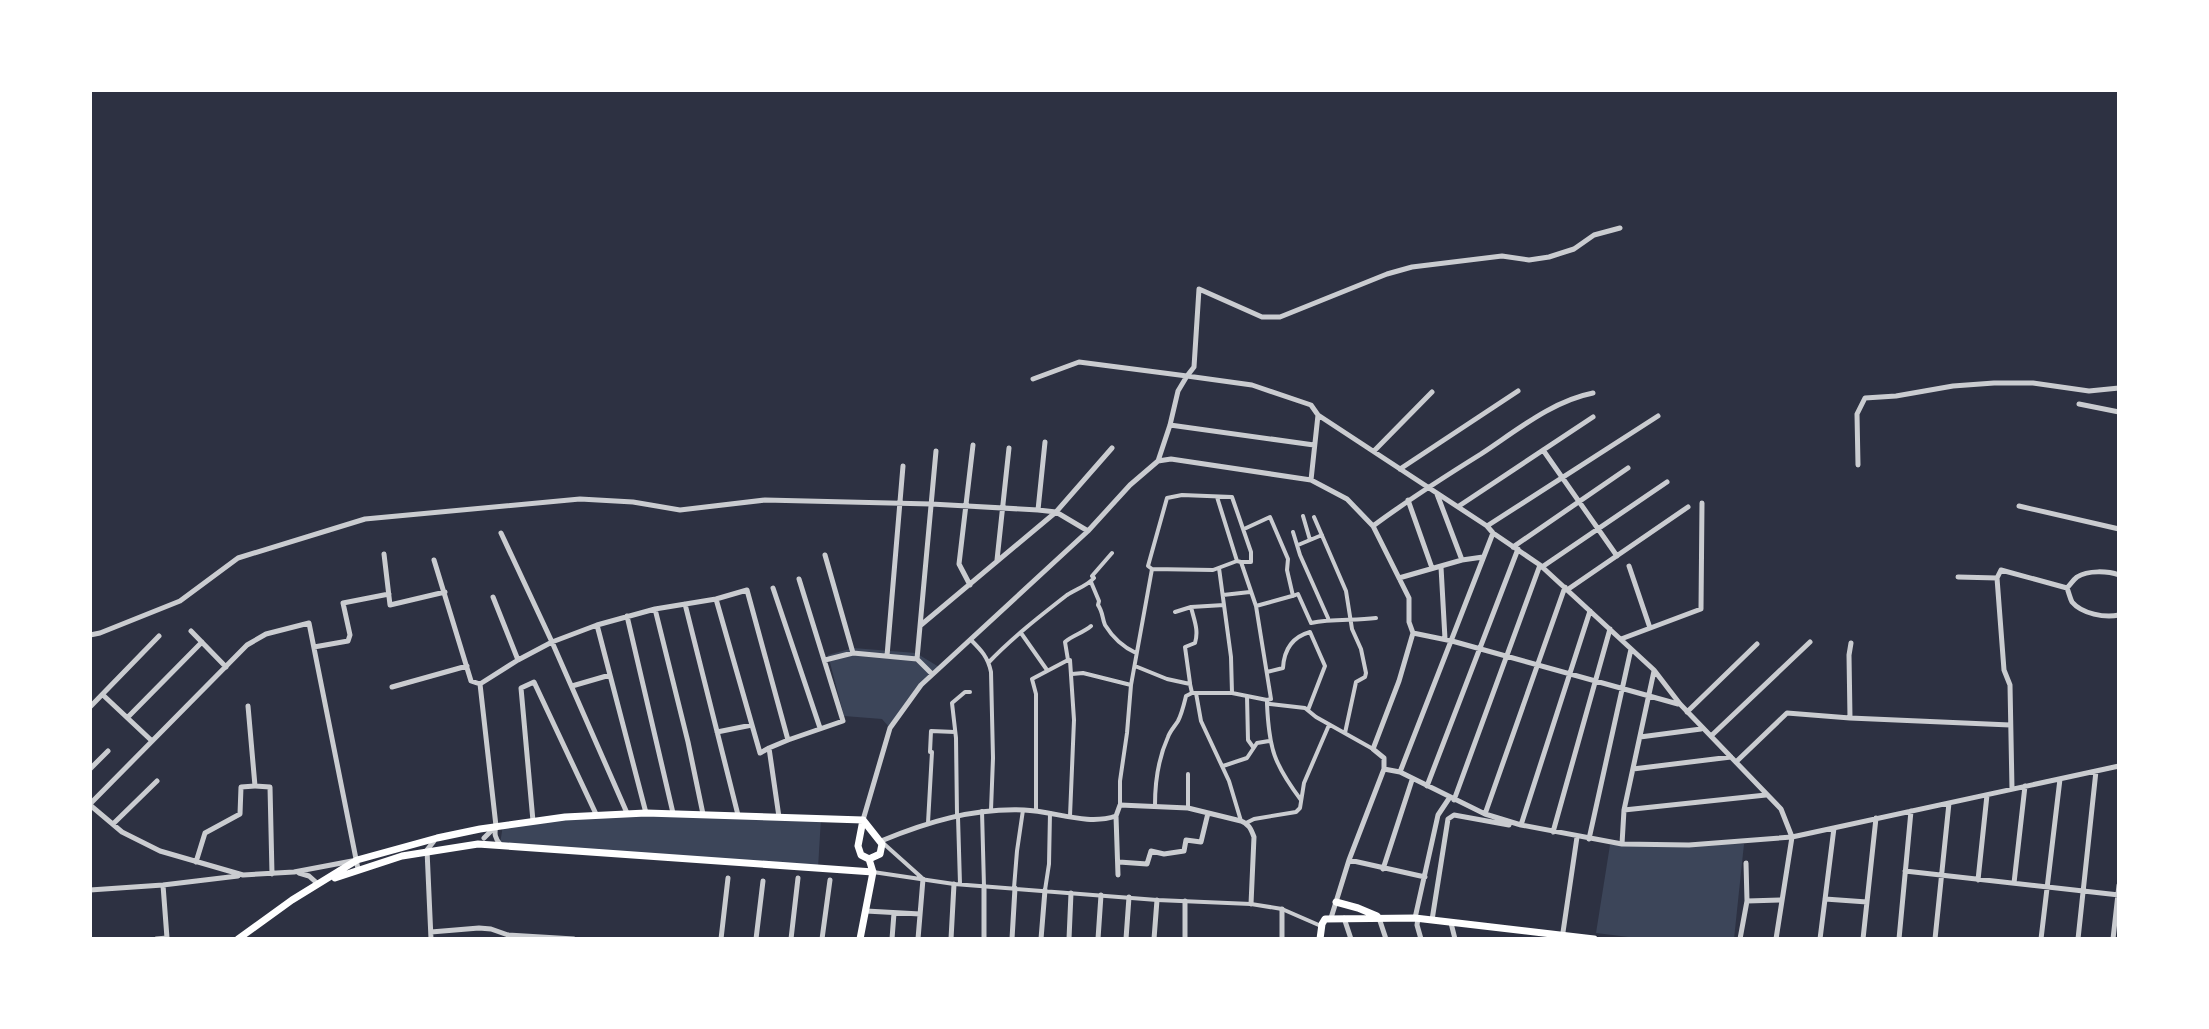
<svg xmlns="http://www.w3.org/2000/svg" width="2209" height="1029" viewBox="0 0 2209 1029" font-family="'PT Serif',serif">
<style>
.green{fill:#3c4559}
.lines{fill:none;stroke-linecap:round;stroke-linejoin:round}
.pedestrian{stroke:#caccd0;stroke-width:4}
.minor{stroke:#caccd0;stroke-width:5}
.secondary{stroke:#fff;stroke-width:7}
</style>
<rect width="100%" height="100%" fill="#2d3142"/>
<path class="green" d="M853,648L916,653L939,667L890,728L882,719L844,716L828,655Z
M596,814L821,818L818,868L500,844L503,825Z
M1744,844L1734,939H1645L1596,933L1610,845Z"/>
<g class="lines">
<path class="pedestrian" d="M1217,497L1237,561
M1303,516L1310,540
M1314,517L1346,591L1352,629L1361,649L1366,673L1365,677L1356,682L1345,733
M1244,529L1270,517L1288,559L1287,570L1293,596L1298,594L1311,623
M1293,532L1300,555L1328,618
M1298,545L1322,535
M1219,568L1231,657L1232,693
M1152,569L1148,566L1167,498L1182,495L1232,497L1251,552V562H1241L1256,606L1271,699L1267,700
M1152,569L1213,570L1237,561L1241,562
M1091,582L1099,601L1098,605C1103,612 1102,618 1105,625C1113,638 1123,647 1136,653
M1223,595L1250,592
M1256,606L1292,596
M1175,612L1191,607
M1311,623C1333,618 1354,621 1376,618
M1021,633L1047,670
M971,640C981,650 988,657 991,672L993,758L991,810
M989,662C1013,637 1040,616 1067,595C1076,589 1087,586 1094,578L1092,576L1112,553
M1135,666L1167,679L1190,684L1192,693H1232L1267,700V704H1270L1305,708L1316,717L1373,749
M1267,672L1283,668C1284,650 1292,637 1310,632
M1072,674L1083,673L1131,685
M1190,683L1185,647L1195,643C1199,630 1194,620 1191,607L1224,605
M1196,693L1201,721L1229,781L1241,821
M1247,696L1248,740L1253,747
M1267,704C1269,749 1274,764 1301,800
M1308,710L1325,666L1310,632
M1223,766L1247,758L1257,743L1269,741
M1120,805V781L1127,733L1131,685L1152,569
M1155,805C1155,781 1158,759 1168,737C1170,731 1175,726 1178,721C1182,713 1184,704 1186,696L1192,693
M1188,808V774
M982,811L984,887
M1036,811V694L1032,679L1068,660
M957,814L956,738L952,703L965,692H970
M1070,816L1074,720L1070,660H1068L1065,642C1073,635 1083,633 1091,626
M958,817L960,884
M928,823L932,752H930L931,731L955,732
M1246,823L1254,819L1296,812L1300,808L1304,783L1329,725
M883,843L921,877
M873,872L954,884L1157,900L1251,904L1282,909L1321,926
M1014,888L1017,851L1023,810
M1045,890L1049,864L1050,813"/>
<path class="minor" d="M1033,379L1079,362L1187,376L1194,367L1199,289L1262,317H1280L1387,274L1412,267L1502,256L1529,260L1549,257L1574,249L1594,235L1620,228
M2079,404L2119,412
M1170,425L1314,445
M1543,450L1617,556
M1374,451L1432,392
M1158,461L1170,425L1178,391L1187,376L1252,385L1311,405L1318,415L1487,526L1493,533L1540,565L1654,670L1680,704L1781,809L1792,837
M1858,465L1857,414L1865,398L1896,396L1953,386L1994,383H2033L2089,391L2119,388
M1400,469L1518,391
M1311,480L1318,415
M1437,494L1462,560
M1408,500L1432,568
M1459,506L1593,417
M2019,506L2119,529
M1038,510L1045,442
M1373,526C1408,500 1444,477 1481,454C1516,431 1552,401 1593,393
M1487,526L1658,416
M501,533L552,642L627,813
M1513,547L1628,468
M384,554L390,605L445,592
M825,555L853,653
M434,560L471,681L480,684L496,826C494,834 495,838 500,844
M997,560L1009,448
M1629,566L1650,628
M1441,567L1445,639
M1542,567L1667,482
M1958,577L1997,578L2004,670L2010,685L2012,789
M1399,578L1462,560L1483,557
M1997,578L2001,570L2067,588C2069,593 2070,598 2072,602C2082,614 2105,618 2119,615
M970,585L959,564L973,445
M773,588L820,728
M2067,588C2071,584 2073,580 2077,577C2088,570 2108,571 2119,575
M1567,590L1688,507
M493,597L518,660
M716,599L760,753L769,748
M685,604L738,815
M655,609L688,742L703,814
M627,616L673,813
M597,625L646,813
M921,625L1056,512L1112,448
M191,631L226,667
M1413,633L1452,641L1678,704
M90,635L100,633L180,601L238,558L365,519L580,499L633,502L680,510L765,500L931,504L1038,510L1056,512L1088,531
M1621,639L1701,609L1702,503
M314,647L348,641L350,635L343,603L389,594
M887,656L903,466
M917,659L936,451
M825,660L853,653L917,659L932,674
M480,684L518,660L552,642L597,625L655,609L716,599L747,590L788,740
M572,686L610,675
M392,687L467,666
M103,695L152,741
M90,707L159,636
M1687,712L1757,644
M128,717L202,642
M1850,718L1849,655L1851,643
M717,732L752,725
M1711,736L1810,642
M1640,737L1701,729
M1737,761L1787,713L1850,718L2010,725
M90,769L108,751
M1384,769L1400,772L1485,814L1521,825L1622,844L1689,845L1792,837L2119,766
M1633,769L1731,757
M1400,772L1493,533
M255,786L270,787L272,874
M1427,786L1518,549
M1454,800L1540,565
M90,804L247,645L266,634L309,623L358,869
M90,805L122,832L160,851L243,875L294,872L352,861
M1624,810L1766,795
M1485,814L1565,587
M1116,816L1118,875
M779,817L769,748L788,740L843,721L799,579
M863,820L890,728L921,685L1088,531L1130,485L1158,461L1171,459L1311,480L1347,499L1373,526L1409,598V622L1413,633L1399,681L1373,749L1384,758V769L1349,860L1331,918
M533,821L521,688L534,682L596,814
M113,824L157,781
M1521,825L1590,611
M1553,832L1610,629
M484,838L495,827
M1589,839L1631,649
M881,841C927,822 973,808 1024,810C1054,811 1087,826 1116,816L1120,805L1188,808L1241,821C1249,824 1251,829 1254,837L1251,904
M1622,844L1624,810L1654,671
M1349,860L1425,877
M196,862L205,833L240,814L241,787L255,786L248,706
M1119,862L1147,864L1151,851L1164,854L1184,851L1186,840L1201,842L1208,813
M1383,869L1412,780
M1905,871L2119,895
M299,873L309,876L318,884
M1978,880L1987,795
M2014,883L2025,786
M90,890L163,885L238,876
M1825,899L1867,902
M1747,901L1782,900
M866,911L920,914
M1344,918L1351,939
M1379,918L1386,939
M1415,918L1438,815L1450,797
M1418,918L1417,925L1421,939
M1432,920L1448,819L1454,815L1509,825
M1451,923L1455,939
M431,932L479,928L491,929L508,935L574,939
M156,939L167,938L163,885
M431,939L427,850L434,841
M721,939L728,878
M756,939L763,881
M791,939L798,878
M822,939L830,880
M892,939L894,913
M918,939L923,879
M951,939L954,884
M984,939V887
M1012,939L1015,888
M1041,939L1045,890
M1069,939L1071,893
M1098,939L1101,895
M1126,939L1129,897
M1154,939L1157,900
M1185,939V901
M1282,939V909
M1562,939L1577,837
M1740,939L1747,901L1746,863
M1776,939L1792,837
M1820,939L1834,828
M1863,939L1876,818
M1899,939L1911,811
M1935,939L1949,803
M2041,939L2060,779
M2078,939L2096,771
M2113,939L2119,885"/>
<path class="secondary" d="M863,820L858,846L861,855L869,859
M335,878L402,856L478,844L873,872
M1336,902L1358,908L1377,916
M238,939L292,900L357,860L437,838L480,829L565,817L646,813L863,820L882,844L880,854L869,859
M860,939L873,872L869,859
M1320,939L1322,924L1325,919L1415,918L1594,939"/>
</g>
<rect width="2209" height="1029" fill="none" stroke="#ffffff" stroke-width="184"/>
</svg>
